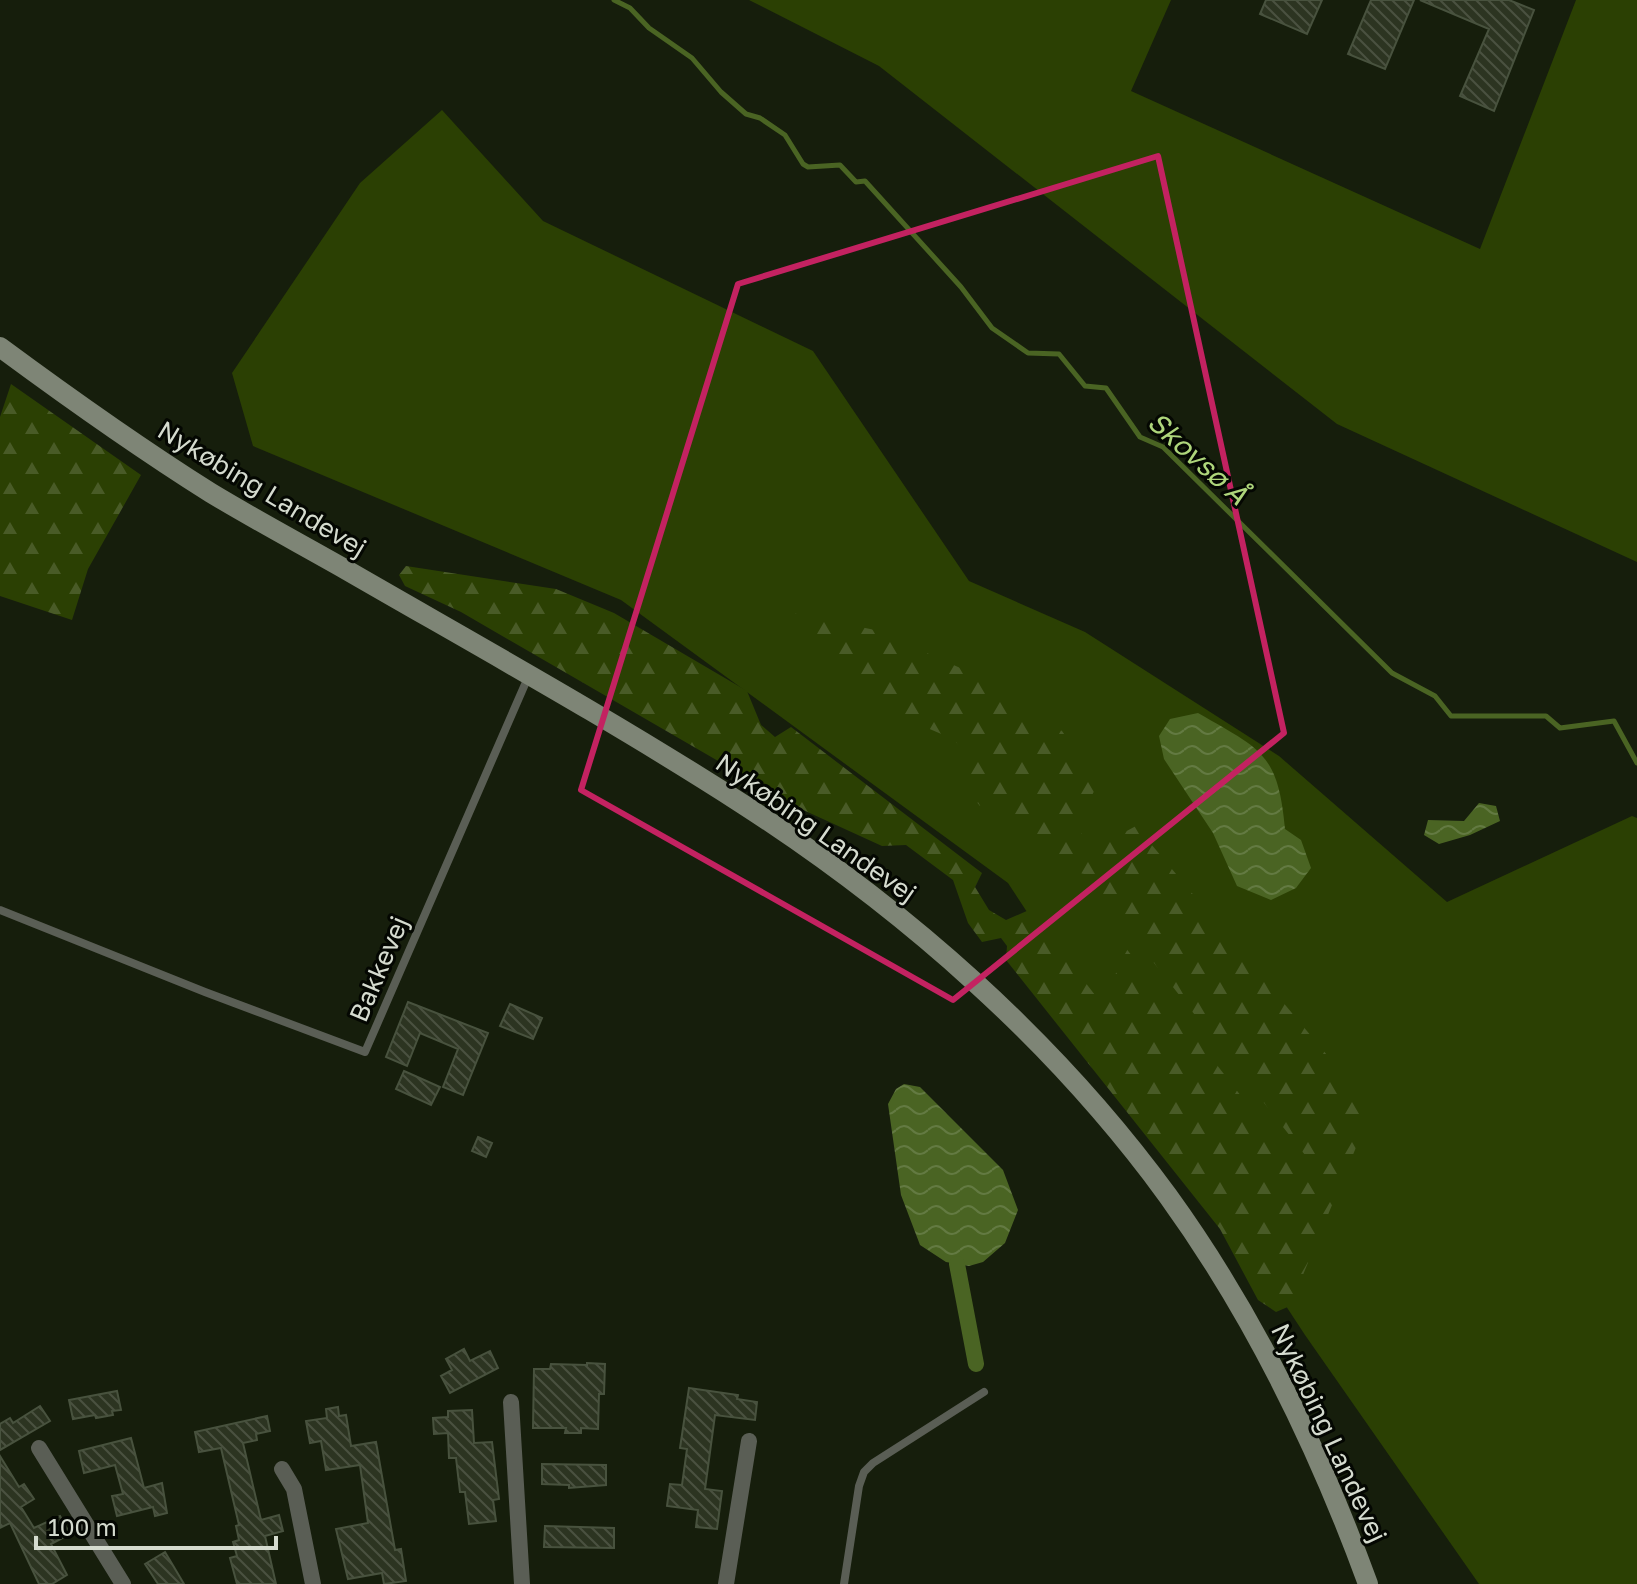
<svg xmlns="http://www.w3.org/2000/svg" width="1637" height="1584" viewBox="0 0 1637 1584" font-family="'Golos Text',sans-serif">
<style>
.grass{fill:#2b4003}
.forest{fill:url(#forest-firs)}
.water{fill:url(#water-waves)}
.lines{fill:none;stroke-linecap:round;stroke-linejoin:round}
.stream{stroke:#4a6423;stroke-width:5}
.canal{stroke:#4a6423;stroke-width:16}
.building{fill:url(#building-back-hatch);stroke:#48523e;stroke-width:2}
.service{stroke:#5a5e55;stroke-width:8}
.minor{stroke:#5a5e55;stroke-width:16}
.secondary{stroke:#7e8576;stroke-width:20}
.marked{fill:none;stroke:#c32261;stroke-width:6;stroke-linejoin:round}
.labels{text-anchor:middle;stroke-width:6;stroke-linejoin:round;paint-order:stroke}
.street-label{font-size:26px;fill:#d5dbcf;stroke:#040702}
.water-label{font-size:28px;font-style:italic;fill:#aed67b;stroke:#040702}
</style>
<defs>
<pattern id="forest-firs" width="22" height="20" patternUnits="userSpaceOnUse" patternTransform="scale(2)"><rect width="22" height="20" fill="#2b4003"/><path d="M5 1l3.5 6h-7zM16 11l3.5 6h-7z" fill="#495b27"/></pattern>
<pattern id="water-waves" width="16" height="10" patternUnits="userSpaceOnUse" patternTransform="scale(2)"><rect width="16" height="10" fill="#4a6423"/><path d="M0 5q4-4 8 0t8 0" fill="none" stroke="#637a42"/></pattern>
<pattern id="building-back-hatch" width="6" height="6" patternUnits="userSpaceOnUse" patternTransform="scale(2)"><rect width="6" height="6" fill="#2c3421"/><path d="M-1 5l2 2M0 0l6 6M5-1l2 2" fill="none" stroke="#4a5140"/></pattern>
</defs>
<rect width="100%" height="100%" fill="#161e0c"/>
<path class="grass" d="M749,0H1171L1131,91L1480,249L1576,0H1637V562L1337,424L879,66Z
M442,110L543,221L813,351L969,581L1085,632L1279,756L1447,902L1632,816L1637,818V1584H1479L1305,1335L1008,883L621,600L253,446L232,373L360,183Z"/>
<path class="forest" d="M11,384L141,475L88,569L72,620L0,596V417Z
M406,566L556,589L614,613L747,691L761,725L775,737L791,727L982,873L975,887L989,910L1006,920L1029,910L1095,995L1110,988L1120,963L1107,943L1118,938L1315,1191L1320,1174L1121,921L1090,875C1036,866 1025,837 992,798L980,806L960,782L966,753L953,739L897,715L792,630V613L875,630L985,679L1062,731L1098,783L1077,826L1091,850L1136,826L1372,1109L1290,1306L1276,1312L1258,1300L1220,1229L1006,960L1007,946L1001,938L982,942L968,923L953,880L906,845L882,846L801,809L461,612L405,586L399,575Z"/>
<path class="water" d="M1198,713C1260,749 1278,752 1285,829L1301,840L1311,868L1296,888L1271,900L1237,886L1213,833L1164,759L1159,736L1170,719Z
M1479,803L1496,806L1500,821L1470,835L1439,844L1424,835L1428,820L1464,821Z
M904,1084L920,1087L1003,1170L1018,1210L1005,1243L983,1262L969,1266L946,1262L920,1245L901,1195L888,1104L896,1089Z"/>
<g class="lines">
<path class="stream" d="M614,0L630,8L649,28L692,58L721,92L746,114L760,118L785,135L803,164L808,167L840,165L856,182L865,181L961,287L992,328L1028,353L1059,354L1085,386L1106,388L1140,437L1163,447L1392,673L1435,696L1451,716H1546L1560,728L1614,721L1637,763"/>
<path class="canal" d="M957,1264L976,1364"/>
</g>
<path class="building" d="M1266,0H1322L1307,34L1260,14Z
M1371,0H1414L1385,69L1348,54Z
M1420,0H1509L1534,10L1494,111L1460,96L1489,29Z
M408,1002L488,1033L463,1095L443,1087L458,1049L420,1033L407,1066L386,1057Z
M510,1004L542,1018L533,1039L500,1026Z
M404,1071L440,1087L431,1105L396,1089Z
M478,1137L492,1143L486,1157L472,1151Z
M464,1349L470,1361L490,1351L498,1368L450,1393L441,1376L452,1370L446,1359Z
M587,1363L605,1364L604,1394H599L598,1429L581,1428V1433H565L566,1428H533L534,1369H550L551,1364L587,1365Z
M689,1388L738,1395L737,1399L757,1402L755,1420L715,1415L705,1489L722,1491L717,1529L696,1527L698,1510L667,1506L670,1484L682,1485L687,1449L680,1448Z
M117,1391L121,1410L112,1411L113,1415L96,1418L95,1415L73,1419L69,1400Z
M40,1406L50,1421L0,1450V1424L10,1418L13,1423Z
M338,1407L339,1416L346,1415L351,1446L376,1442L395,1550L401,1549L406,1581L384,1584L382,1573L348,1579L336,1529L368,1523L360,1465L326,1470L321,1441L310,1443L306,1421L327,1418L326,1409Z
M472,1410L474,1443L492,1442L499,1499L493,1500L496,1521L469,1524L465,1492H460L456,1458H449L448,1433L434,1434L433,1418L448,1417V1411Z
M267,1416L270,1431L256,1434L257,1440L243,1443L261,1520L279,1515L283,1531L265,1536L276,1584H237L230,1558L237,1556L233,1542L239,1540L236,1526L239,1525L221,1448L199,1452L195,1432Z
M131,1438L144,1488L162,1483L167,1513L155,1516L153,1507L117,1516L112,1496L123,1494L115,1465L84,1473L79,1451Z
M0,1456L19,1487L24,1484L34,1499L21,1507L34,1528L60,1516L70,1534L51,1544L67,1575L52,1584H39L10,1523L0,1528Z
M542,1464L606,1465V1485L569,1488V1485L542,1484Z
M545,1526L614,1528V1548L544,1547Z
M165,1552L184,1584H158L145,1564Z"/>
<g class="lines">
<path class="service" d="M0,910L205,992L365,1052L529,675
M844,1584L859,1486L864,1472L873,1463L984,1392"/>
<path class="minor" d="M511,1402L522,1584
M39,1448L123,1584
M282,1469L294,1489L313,1584
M726,1584L749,1441"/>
<path class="secondary" d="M0,347C69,398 138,447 211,493C254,519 299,543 343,568C478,646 614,721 744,805C906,910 1055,1041 1168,1196C1254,1315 1318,1447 1368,1584"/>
</g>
<path class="marked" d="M1158,156L1284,733L953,1000L581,790L738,284Z"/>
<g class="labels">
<g class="street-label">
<text transform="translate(262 489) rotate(31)" y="9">Nykøbing Landevej</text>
<text transform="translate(816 828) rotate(35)" y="9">Nykøbing Landevej</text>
<text transform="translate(379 969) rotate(-67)" y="9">Bakkevej</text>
<text transform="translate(1329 1433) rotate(65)" y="9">Nykøbing Landevej</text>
</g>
<g class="water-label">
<text transform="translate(1198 458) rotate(42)" y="10">Skovsø Å</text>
</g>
</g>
<path d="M36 1536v12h240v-12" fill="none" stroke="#d5dbcf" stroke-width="4"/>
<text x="48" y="1536" font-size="24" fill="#d5dbcf" stroke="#040702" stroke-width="6" paint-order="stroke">100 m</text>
</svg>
